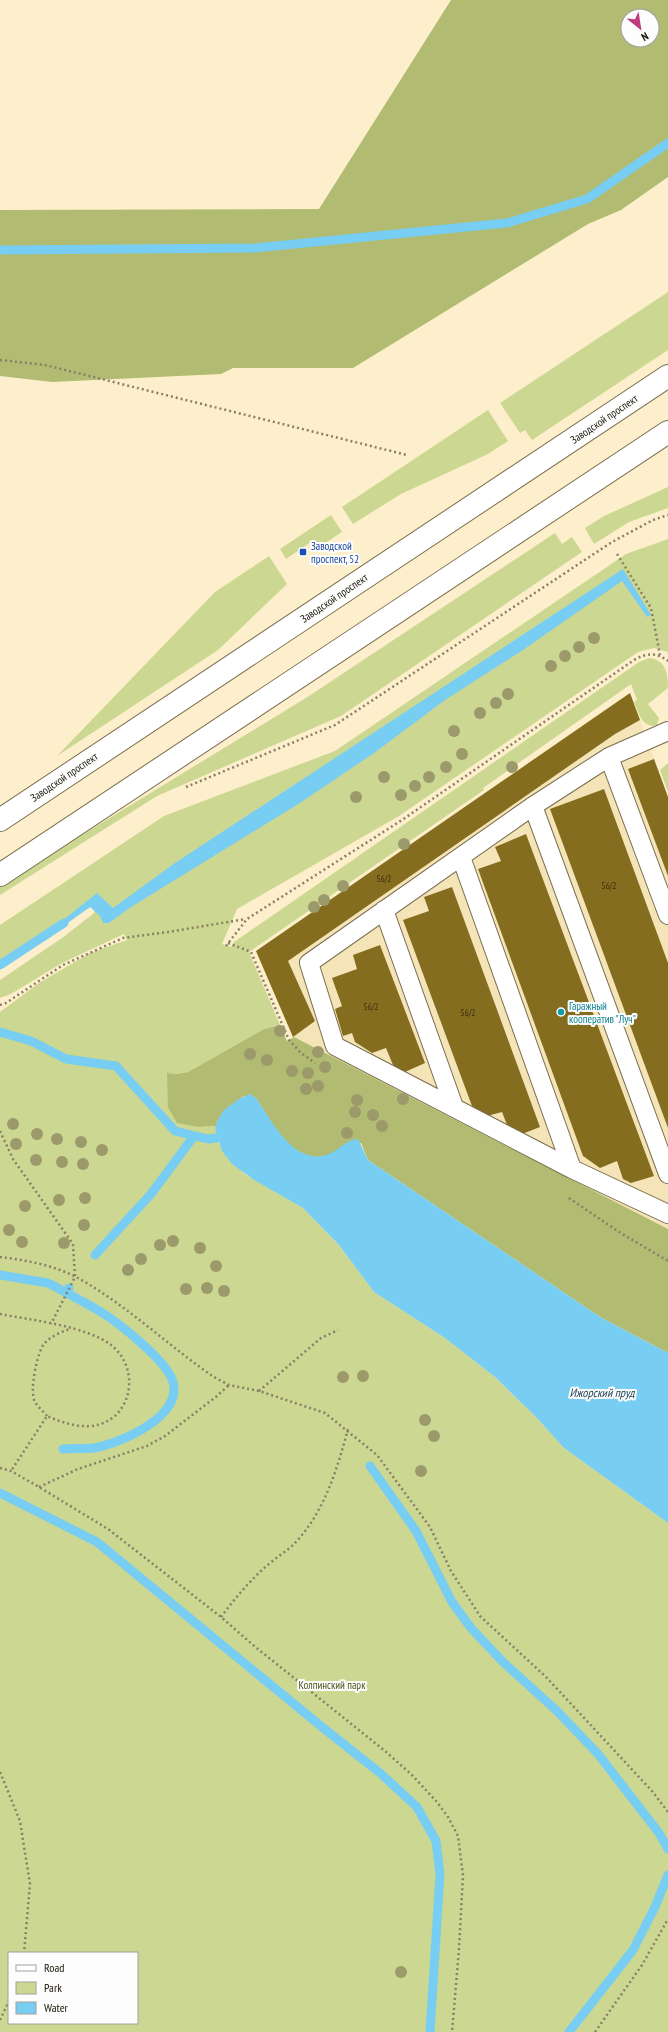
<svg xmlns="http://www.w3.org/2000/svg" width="668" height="2032" viewBox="0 0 668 2032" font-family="'PT Sans Narrow',sans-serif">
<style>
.built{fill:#f4e4b8}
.green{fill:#ccd791;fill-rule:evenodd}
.forest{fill:#b1bc72;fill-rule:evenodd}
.water{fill:#78cdf3}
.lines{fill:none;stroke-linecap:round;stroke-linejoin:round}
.stream{stroke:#78cdf3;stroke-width:9}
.building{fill:#856d1f}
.lane-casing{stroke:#7a6e4d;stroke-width:20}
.primary-casing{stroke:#7a6e4d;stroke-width:24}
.path{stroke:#897f67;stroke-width:2.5;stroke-dasharray:2 3;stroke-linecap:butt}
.lane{stroke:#fff;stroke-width:18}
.primary{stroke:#fff;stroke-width:22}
.tree{fill:#9c996b}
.transit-dot{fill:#1a4fb4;stroke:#fdfdfd;stroke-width:1.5}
.culture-dot{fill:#0f9aa8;stroke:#fdfdfd;stroke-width:1.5}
.labels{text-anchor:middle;stroke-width:4;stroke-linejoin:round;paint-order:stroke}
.number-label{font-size:9px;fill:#352b0e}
.street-label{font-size:11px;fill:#1a1508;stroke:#fdfdfd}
.transit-label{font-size:11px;fill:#164399;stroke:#fdfdfd;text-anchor:start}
.culture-label{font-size:11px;fill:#0d838f;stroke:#fdfdfd;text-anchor:start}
.park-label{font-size:11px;fill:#4c531c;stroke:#fdfdfd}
.water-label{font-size:12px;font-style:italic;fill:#224859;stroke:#fdfdfd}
</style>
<rect width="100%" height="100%" fill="#fdefcb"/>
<path class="built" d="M630,693L668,797V1229L293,1037L256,951Z"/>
<path class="green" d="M668,292V350L532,440L525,430L520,433L500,403Z
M488,410L508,441L488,454L401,494L353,524L342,507Z
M668,487V508L629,522L594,544L585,528L604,516Z
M331,515L342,532L319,547L314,540L286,559L280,549Z
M555,533L562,544L572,537L582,552L341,716L157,796L0,895V885L309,696Z
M668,539V652L654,648L638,652L399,816L237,909L222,944L231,947L234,942L639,662L649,658C666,660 668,673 668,688L648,704L659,718L657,725C642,729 639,713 634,702L637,700L631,684L483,788L484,790L249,952L280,1025L264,1029L188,1072L177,1074L168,1073V1107L199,1127L216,1126L218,1141L229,1160L246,1175L303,1208L339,1245L374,1292L445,1338L495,1377L536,1417L564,1448L668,1523V2032H0V1012L39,983L90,953L127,940L124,934L62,963L11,994L0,998V980L62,938L93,914L96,908L93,905L89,908L0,966V925L164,816L335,751L626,554ZM9,1953H137V2023H9Z
M269,556L287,584L218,650L57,756L215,592Z
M668,763V792L660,770Z"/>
<path class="forest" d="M451,0H668V177L621,210L588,224L353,368H233L221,374L52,382L0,376V210L319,209ZM628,16H652V40H628Z
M280,1025L287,1041L294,1037L668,1229V1353L600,1317L368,1160L361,1143C348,1147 331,1157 318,1157C289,1158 269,1118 256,1098L247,1096L242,1097L218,1120L216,1126L199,1127L177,1123L168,1107L167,1073L177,1074L188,1072L264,1029Z"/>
<path class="water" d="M623,569L651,615L647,617L622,581L523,650L445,700L374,753L300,803L131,907L109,923H103L100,916L90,907L55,932L52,929L97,893L113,908L175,863Z
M250,1094L256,1098C272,1121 296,1170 331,1153C340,1149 347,1139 358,1139L368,1160L600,1317L668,1353V1523L564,1448L536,1417L495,1377L445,1338L374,1292L339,1245L303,1208L254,1180L232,1164L222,1151L215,1128L218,1120L224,1110L239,1099Z"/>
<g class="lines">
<path class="stream" d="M0,250L254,248L507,223L587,199L668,143
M0,965L64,923
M0,1032L31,1041L66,1059L116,1066L175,1131L208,1139L217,1138
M95,1255L151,1194L194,1136
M0,1275L48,1283L67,1293L69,1288
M63,1449C73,1448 84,1449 94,1448C121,1443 182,1417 173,1382C168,1362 119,1323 101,1312C90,1305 78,1299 67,1293
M370,1466L416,1531L452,1602L471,1628L503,1662L557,1711L598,1754L659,1833L668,1849
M0,1493L97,1542L322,1727L380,1773L417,1807L436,1841L440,1874L430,2032
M569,2032L633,1950L655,1907L668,1875"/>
</g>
<path class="building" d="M630,693L640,720L615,734L288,961L315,1021L293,1037L256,951Z
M654,759L668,797V876L628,769Z
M604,789L668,963V1128L550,809Z
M526,834L654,1176L631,1183L623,1179L617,1161L600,1168L583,1156L478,869L501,861L495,847Z
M452,887L540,1127L522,1134L509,1130L502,1112L487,1116L472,1106L403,920L429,911L424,897Z
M380,945L425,1063L405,1072L393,1065L386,1048L372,1053L355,1042L352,1033L343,1036L335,1009L342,1006L332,978L357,969L353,955Z"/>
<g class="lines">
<g class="lane-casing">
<path id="lane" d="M668,731L609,757L533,806L309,963L335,1046L572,1169L668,1214
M609,757L668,915
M533,806L668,1174
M461,857L572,1169
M384,910L454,1107"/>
</g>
<g class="primary-casing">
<path id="primary" d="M0,820L668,376
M0,875L668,432"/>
</g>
<path class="path" d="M0,360L45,365L407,455
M617,554L651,608L660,655
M186,787L335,725L612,542L653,520L668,515
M228,943L251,952L289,1040L301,1053L315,1063
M226,946L247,919L402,820L634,660C646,653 656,652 668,661
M0,1005L6,1003L63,965L123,938L168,932L246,919
M0,1131L13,1159L73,1244L75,1277L51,1324
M569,1198L619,1232L668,1261
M0,1257C25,1260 53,1265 76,1277C126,1304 167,1345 214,1377L229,1385L259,1391L325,1413L377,1455L430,1527L451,1571L480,1616L546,1677L652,1791L668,1812
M0,1314C31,1320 86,1326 111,1345C142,1369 132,1422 91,1426C75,1427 61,1422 47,1416L11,1471
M259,1391L321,1338L338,1330
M47,1416C43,1411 38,1407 35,1402C29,1392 37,1353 44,1344C51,1336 61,1332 70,1329
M0,1468L11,1471L39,1487L108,1529L221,1617L253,1645L385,1751L412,1775L437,1802L448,1817L458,1836L463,1875L459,1949L452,2032
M39,1487L78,1469L147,1446L165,1436L217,1396L229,1385
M221,1617C235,1598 252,1578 270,1563C278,1556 287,1551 294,1544C324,1513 337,1470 348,1429
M0,1772L20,1821L30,1884L24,1953
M0,2020L9,2001
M595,2032L642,1965L668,1919"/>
<use href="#lane" class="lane"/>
<use href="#primary" class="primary"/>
</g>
<g class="tree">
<circle cx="594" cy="638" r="6"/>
<circle cx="579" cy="647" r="6"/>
<circle cx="565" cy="656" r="6"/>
<circle cx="551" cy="666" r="6"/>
<circle cx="508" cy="694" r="6"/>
<circle cx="496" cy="703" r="6"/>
<circle cx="480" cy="713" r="6"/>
<circle cx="454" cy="731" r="6"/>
<circle cx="462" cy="754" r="6"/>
<circle cx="446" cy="767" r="6"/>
<circle cx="512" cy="767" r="6"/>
<circle cx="384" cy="777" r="6"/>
<circle cx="429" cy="777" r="6"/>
<circle cx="415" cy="786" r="6"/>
<circle cx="401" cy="795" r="6"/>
<circle cx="356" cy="797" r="6"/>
<circle cx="404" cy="844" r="6"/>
<circle cx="343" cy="886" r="6"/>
<circle cx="324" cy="900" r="6"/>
<circle cx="314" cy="907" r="6"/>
<circle cx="280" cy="1031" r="6"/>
<circle cx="318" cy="1052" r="6"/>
<circle cx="250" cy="1054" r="6"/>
<circle cx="267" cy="1060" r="6"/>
<circle cx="325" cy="1067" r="6"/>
<circle cx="292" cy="1071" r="6"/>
<circle cx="308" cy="1073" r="6"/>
<circle cx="318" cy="1086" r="6"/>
<circle cx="306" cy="1089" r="6"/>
<circle cx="403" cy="1099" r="6"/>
<circle cx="357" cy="1100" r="6"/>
<circle cx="355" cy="1112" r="6"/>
<circle cx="373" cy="1115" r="6"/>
<circle cx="13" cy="1124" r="6"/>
<circle cx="382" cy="1126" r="6"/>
<circle cx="347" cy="1133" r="6"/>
<circle cx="37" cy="1134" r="6"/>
<circle cx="57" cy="1139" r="6"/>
<circle cx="81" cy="1142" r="6"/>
<circle cx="16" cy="1144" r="6"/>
<circle cx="102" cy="1150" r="6"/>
<circle cx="36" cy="1160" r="6"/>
<circle cx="62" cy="1162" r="6"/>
<circle cx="83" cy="1164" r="6"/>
<circle cx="85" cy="1198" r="6"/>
<circle cx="59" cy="1200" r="6"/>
<circle cx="25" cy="1206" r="6"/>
<circle cx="84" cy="1225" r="6"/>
<circle cx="9" cy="1230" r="6"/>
<circle cx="173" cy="1241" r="6"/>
<circle cx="22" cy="1242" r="6"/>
<circle cx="64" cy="1243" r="6"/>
<circle cx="160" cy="1245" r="6"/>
<circle cx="200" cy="1248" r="6"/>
<circle cx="141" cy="1259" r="6"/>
<circle cx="216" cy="1266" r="6"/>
<circle cx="128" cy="1270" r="6"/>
<circle cx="207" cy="1288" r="6"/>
<circle cx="186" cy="1289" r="6"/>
<circle cx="224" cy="1291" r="6"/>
<circle cx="363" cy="1376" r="6"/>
<circle cx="343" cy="1377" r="6"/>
<circle cx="425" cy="1420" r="6"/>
<circle cx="434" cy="1436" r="6"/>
<circle cx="421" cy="1471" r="6"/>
<circle cx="401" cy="1972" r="6"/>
</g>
<rect class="transit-dot" x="299" y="548" width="8" height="8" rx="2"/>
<circle class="culture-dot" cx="561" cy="1012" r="4"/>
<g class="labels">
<g class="number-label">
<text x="384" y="882">56/2</text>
<text x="609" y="889">56/2</text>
<text x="371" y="1010">56/2</text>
<text x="468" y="1016">56/2</text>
</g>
<g class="street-label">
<text transform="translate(604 419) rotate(-34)" y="4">Заводской проспект</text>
<text transform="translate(334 598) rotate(-34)" y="4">Заводской проспект</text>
<text transform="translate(64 777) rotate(-34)" y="4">Заводской проспект</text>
</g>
<g class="transit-label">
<text x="311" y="550">Заводской<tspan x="311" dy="13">проспект, 52</tspan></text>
</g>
<g class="culture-label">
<text x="569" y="1010">Гаражный<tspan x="569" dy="13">кооператив "Луч"</tspan></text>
</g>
<g class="park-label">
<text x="332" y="1689">Колпинский парк</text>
</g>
<g class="water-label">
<text x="602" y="1397">Ижорский пруд</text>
</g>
</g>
<rect x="8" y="1952" width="130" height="72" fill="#fdfdfd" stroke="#a2a09b"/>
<rect x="16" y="1965" width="20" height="6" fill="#ffffff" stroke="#a2a09b"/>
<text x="44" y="1972" font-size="12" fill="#1a1508">Road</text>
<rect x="16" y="1982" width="20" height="12" fill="#ccd791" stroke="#a2a09b"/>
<text x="44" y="1992" font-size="12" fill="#1a1508">Park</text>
<rect x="16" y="2002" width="20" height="12" fill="#78cdf3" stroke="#a2a09b"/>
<text x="44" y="2012" font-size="12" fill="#1a1508">Water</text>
<g transform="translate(640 28) rotate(150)"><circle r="19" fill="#fdfdfd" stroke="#a2a09b"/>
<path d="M0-3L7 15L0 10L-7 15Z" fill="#bf3b80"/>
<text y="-6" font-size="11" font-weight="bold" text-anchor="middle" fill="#1a1508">N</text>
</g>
</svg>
